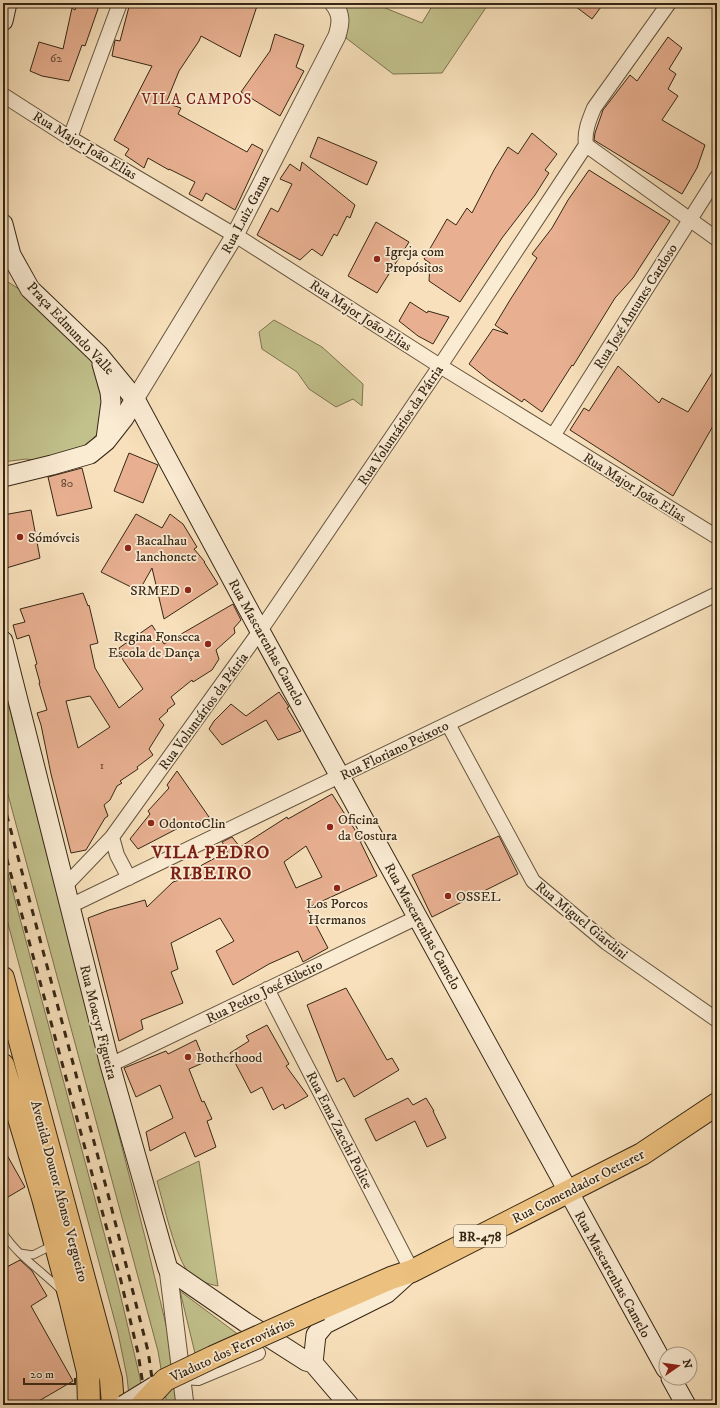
<svg xmlns="http://www.w3.org/2000/svg" width="720" height="1408" viewBox="0 0 720 1408" font-family="'IM FELL DW Pica',serif">
<style>
.green{fill:#c2c18c;stroke:#7c7450}
.building{fill:#e8b091;stroke:#362715;fill-rule:evenodd}
.lines{fill:none;stroke-linecap:round;stroke-linejoin:round}
.service-casing{stroke:#66553e;stroke-width:9}
.minor-casing{stroke:#66553e;stroke-width:16}
.tertiary-casing{stroke:#66553e;stroke-width:19}
.secondary-casing{stroke:#362715;stroke-width:21}
.primary-casing{stroke:#362715;stroke-width:24}
.service{stroke:#faebd3;stroke-width:7}
.minor{stroke:#faebd3;stroke-width:14}
.tertiary{stroke:#faebd3;stroke-width:17}
.secondary{stroke:#faebd3;stroke-width:19}
.primary{stroke:#ecc07e;stroke-width:22}
.rail{stroke:#362715;stroke-width:3;stroke-dasharray:7 7;stroke-linecap:butt}
.secondary-bridge-casing{stroke:#362715;stroke-width:21;stroke-linecap:butt}
.primary-bridge-casing{stroke:#362715;stroke-width:24;stroke-linecap:butt}
.secondary-bridge{stroke:#faebd3;stroke-width:19}
.primary-bridge{stroke:#ecc07e;stroke-width:22}
.poi-dot{fill:#8f2418;stroke:#faebd3;stroke-width:1.5}
.labels{text-anchor:middle;stroke-width:3.5;stroke-linejoin:round;paint-order:stroke}
.number-label{font-size:12px;fill:#624934}
.shield{fill:#faebd3;stroke:#71624e;stroke-width:1}
.shield-label{font-size:13px;font-weight:bold;fill:#362715}
.street-label{font-size:14px;fill:#362715;stroke:#faebd3}
.poi-label{font-size:14px;fill:#362715;stroke:#faebd3;text-anchor:start}
.neighbourhood-label{font-size:15px;letter-spacing:1px;fill:#7a1f14;stroke:#faebd3}
.district-label{font-size:18px;font-weight:bold;letter-spacing:1px;fill:#7a1f14;stroke:#faebd3}
</style>
<rect width="100%" height="100%" fill="#f7e0bb"/>
<filter id="stains"><feTurbulence type="fractalNoise" baseFrequency=".005" numOctaves="4"/><feColorMatrix values="0 0 0 0 .2 0 0 0 0 .09 0 0 0 0 .02 0 0 0 .5 -.17"/></filter>
<radialGradient id="worn" r=".72"><stop offset=".6" stop-color="#630" stop-opacity="0"/><stop offset="1" stop-color="#630" stop-opacity=".3"/></radialGradient>
<path class="green" d="M338,3H373L422,23L434,3H489L442,73L393,74L346,38Z
M3,277L5,280L25,293L94,360L104,406L98,433L78,456L45,462L26,459L3,462Z
M274,320L322,347L363,384L362,406L353,399L336,407L309,389L297,372L262,349L259,332Z
M3,683L146,1241L171,1346L178,1405H167L158,1351L3,776Z
M3,855L118,1285L140,1378L143,1405H130L127,1377L118,1333L3,905Z
M199,1161L218,1286C208,1284 198,1281 190,1274C176,1261 163,1201 157,1181Z
M180,1291L255,1347L199,1370Z"/>
<path class="building" d="M78,3H100L85,46L82,45L69,81L42,76L30,71L39,42L63,49L72,8L75,10Z
M130,3H258L240,57L201,36L199,41L179,71L166,103L181,108L178,114L247,152L252,144L263,150L235,210L206,193L202,201L189,194L195,182L169,169V170L148,158L144,168L125,155L129,149L114,140L152,66L112,56L115,40L120,41Z
M571,3H604L592,19Z
M275,34L304,45L296,67L304,71L280,116L241,92L270,51Z
M668,37L682,48L669,69L676,74L668,89L678,96L662,120L705,145L697,168L682,194L594,140L595,133L603,110L630,75L637,81Z
M532,133L557,154L545,170L549,173L535,195L502,238L460,302L429,281L430,263L424,259L447,219L456,225L467,208L472,213L494,170L508,147L518,154Z
M318,137L377,162L367,185L310,157Z
M302,162L355,205L350,218L347,216L337,236L334,234L322,256L312,249L300,260L257,235L271,208L278,212L292,184L280,179L290,164L300,171Z
M589,170L670,221L633,278L615,298L573,366L572,365L542,412L524,399L522,402L489,380L469,364L493,329L508,334L495,325L510,300L537,258L532,254L552,228L568,200Z
M376,222L409,242L377,293L348,276Z
M410,302L427,313L428,311L449,317L433,344L418,336L399,321Z
M717,365V419L673,496L570,430L584,408L589,411L618,366L659,403L662,398L688,412Z
M129,453L158,465L143,503L114,491Z
M82,468L92,508L57,516L48,477Z
M31,510L40,558L3,569V515Z
M136,514L162,528L170,514L183,524L197,547L194,549L205,562H204L218,584L164,619L152,568L139,591L101,572Z
M83,593L88,606L89,605L98,643L90,645L95,668L119,708L143,689L123,660L119,648L152,625L164,644L233,604L241,620L234,628L235,633L216,650L219,659L212,670L193,682L192,680L171,697L175,704L167,710L168,711L159,719L164,725L149,749L153,755L137,767L138,769L120,781L122,783L117,786L110,800L104,805L108,816L105,818L86,850L71,853L51,774L41,725L37,713L47,710L39,683H40L35,665L37,664L29,635L17,639L13,625L25,622L20,609ZM90,696L110,727L78,748L66,701Z
M279,692L289,707L287,708L301,731L278,740L266,720L222,745L209,729L214,721L231,704L246,716Z
M177,771L209,817L192,824L190,822L138,849L130,839L150,814L148,811L169,788L167,785Z
M332,794L362,841H360L377,876L307,908L328,948L303,962L298,951L269,964L233,985L216,951L234,941L220,918L171,943L178,969L171,972L183,1003L141,1020L143,1029L119,1041L88,918L109,910L145,900L147,907L173,882L188,877L202,865L228,851L222,842L232,837L240,847L287,817L288,819ZM306,846L322,877L296,888L284,862Z
M499,836L518,874L432,917L412,875Z
M346,988L387,1060L392,1058L399,1070L354,1097L344,1078L337,1082L307,1005Z
M267,1025L289,1064L286,1066L308,1096L285,1109L283,1104L273,1110L262,1087L251,1093L230,1053L249,1041L246,1036Z
M196,1040L205,1062L189,1069L202,1102L204,1101L212,1119L207,1121L216,1147L195,1157L185,1132L150,1151L146,1132L173,1118L160,1085L136,1097L124,1068L166,1051L168,1054Z
M408,1098L413,1105L426,1098L434,1111H433L446,1138L427,1147L415,1121L376,1141L365,1119Z
M3,1148L25,1187L3,1200Z
M20,1260L32,1271L47,1296L31,1306L73,1381L32,1405H3V1269Z"/>
<g class="lines">
<g class="service-casing">
<path id="service" d="M3,1233C18,1256 42,1271 61,1290
M20,1253L33,1255L53,1245"/>
</g>
<g class="minor-casing">
<path id="minor" d="M3,95L70,138L243,240L440,366L717,537
M70,138L120,3
M586,145L717,239
M553,436L717,177
M448,724L533,881L607,943L717,1020
M112,837L117,855L129,878
M64,887L112,837L260,631L436,372L586,145C584,132 589,120 594,108L669,3
M70,906L717,594
M267,989L412,1271
M110,1065L418,917
M182,1377L198,1378L258,1353"/>
</g>
<g class="tertiary-casing">
<path id="tertiary" d="M135,399L235,235L337,36C341,23 342,14 333,3
M168,1269L185,1405"/>
</g>
<g class="secondary-casing">
<path id="secondary" d="M3,21L7,3
M3,224L11,255
M3,245L11,255L30,289L98,354L135,399L260,631L666,1369
M102,364L110,392L111,402L106,439
M3,477L52,465L90,454L106,441L124,418L135,399
M3,641L110,1065L168,1269L245,1322L306,1361L313,1363L349,1405
M313,1363L316,1335L325,1324L387,1293L409,1273
M671,1378L686,1405"/>
</g>
<g class="primary-casing">
<path id="primary" d="M3,978L111,1379L113,1405
M3,1065L43,1198L70,1298L88,1372L89,1405
M320,1309L391,1278L412,1271L642,1154L717,1104"/>
</g>
<use href="#service" class="service"/>
<use href="#minor" class="minor"/>
<use href="#tertiary" class="tertiary"/>
<use href="#secondary" class="secondary"/>
<use href="#primary" class="primary"/>
<path class="rail" d="M3,801L109,1198L148,1351L156,1405
M3,845L121,1281L138,1353L146,1405"/>
<g class="secondary-bridge-casing">
<path id="secondary-bridge" d="M124,1405L155,1386"/>
</g>
<g class="primary-bridge-casing">
<path id="primary-bridge" d="M142,1405L165,1380L213,1357L320,1309"/>
</g>
<use href="#secondary-bridge" class="secondary-bridge"/>
<use href="#primary-bridge" class="primary-bridge"/>
</g>
<g class="poi-dot">
<circle cx="377" cy="259" r="4"/>
<circle cx="20" cy="537" r="4"/>
<circle cx="128" cy="548" r="4"/>
<circle cx="188" cy="590" r="4"/>
<circle cx="208" cy="644" r="4"/>
<circle cx="151" cy="823" r="4"/>
<circle cx="330" cy="827" r="4"/>
<circle cx="337" cy="888" r="4"/>
<circle cx="448" cy="896" r="4"/>
<circle cx="188" cy="1057" r="4"/>
</g>
<g class="labels">
<g class="number-label">
<text x="56" y="62">62</text>
<text x="67" y="487">80</text>
<text x="102" y="769">1</text>
</g>
<rect class="shield" x="454" y="1225" width="52" height="22" rx="3"/>
<g class="shield-label">
<text x="480" y="1241">BR-478</text>
</g>
<g class="street-label">
<text transform="translate(85 145) rotate(31)" y="5">Rua Major João Elias</text>
<text transform="translate(245 214) rotate(-62)" y="5">Rua Luiz Gama</text>
<text transform="translate(635 306) rotate(-58)" y="5">Rua José Antunes Cardoso</text>
<text transform="translate(361 315) rotate(33)" y="5">Rua Major João Elias</text>
<text transform="translate(71 328) rotate(47)" y="5">Praça Edmundo Valle</text>
<text transform="translate(400 425) rotate(-56)" y="5">Rua Voluntários da Pátria</text>
<text transform="translate(635 487) rotate(32)" y="5">Rua Major João Elias</text>
<text transform="translate(267 642) rotate(61)" y="5">Rua Mascarenhas Camelo</text>
<text transform="translate(203 711) rotate(-54)" y="5">Rua Voluntários da Pátria</text>
<text transform="translate(394 750) rotate(-26)" y="5">Rua Floriano Peixoto</text>
<text transform="translate(582 920) rotate(39)" y="5">Rua Miguel Giardini</text>
<text transform="translate(423 926) rotate(61)" y="5">Rua Mascarenhas Camelo</text>
<text transform="translate(264 991) rotate(-26)" y="5">Rua Pedro José Ribeiro</text>
<text transform="translate(99 1022) rotate(76)" y="5">Rua Moacyr Figueira</text>
<text transform="translate(340 1130) rotate(63)" y="5">Rua Ema Zacchi Police</text>
<text transform="translate(578 1186) rotate(-27)" y="5">Rua Comendador Oetterer</text>
<text transform="translate(60 1191) rotate(75)" y="5">Avenida Doutor Afonso Vergueiro</text>
<text transform="translate(613 1274) rotate(61)" y="5">Rua Mascarenhas Camelo</text>
<text transform="translate(232 1349) rotate(-25)" y="5">Viaduto dos Ferroviários</text>
</g>
<g class="poi-label">
<text x="385" y="256">Igreja com<tspan x="385" dy="16">Propósitos</tspan></text>
<text x="28" y="542">Sómóveis</text>
<text x="136" y="545">Bacalhau<tspan x="136" dy="16">lanchonete</tspan></text>
<text x="180" y="595" text-anchor="end">SRMED</text>
<text x="200" y="641" text-anchor="end">Regina Fonseca<tspan x="200" dy="16">Escola de Dança</tspan></text>
<text x="338" y="824">Oficina<tspan x="338" dy="16">da Costura</tspan></text>
<text x="159" y="828">OdontoClin</text>
<text x="456" y="901">OSSEL</text>
<text x="337" y="908" text-anchor="middle">Los Porcos<tspan x="337" dy="16">Hermanos</tspan></text>
<text x="196" y="1062">Botherhood</text>
</g>
<g class="neighbourhood-label">
<text x="197" y="104">VILA CAMPOS</text>
</g>
<g class="district-label">
<text x="211" y="858">VILA PEDRO<tspan x="211" dy="21">RIBEIRO</tspan></text>
</g>
</g>
<rect width="720" height="1408" fill="none" stroke="#f7e0bb" stroke-width="16"/>
<rect x="4" y="4" width="712" height="1400" fill="none" stroke="#362715" stroke-width="2"/>
<rect x="8" y="8" width="704" height="1392" fill="none" stroke="#362715"/>
<g transform="translate(678 1366) rotate(77)"><circle r="19" fill="#faebd3" stroke="#ac9d87"/>
<path d="M0-3L7 15L0 10L-7 15Z" fill="#8f2418"/>
<text y="-6" font-size="11" font-weight="bold" text-anchor="middle" fill="#362715">N</text>
</g>
<path d="M24 1378v6h51v-6" fill="none" stroke="#362715" stroke-width="2"/>
<text x="30" y="1378" font-size="12" fill="#362715" stroke="#faebd3" stroke-width="3" paint-order="stroke">20 m</text>
<rect width="100%" height="100%" filter="url(#stains)"/>
<rect width="100%" height="100%" fill="url(#worn)"/>
</svg>
